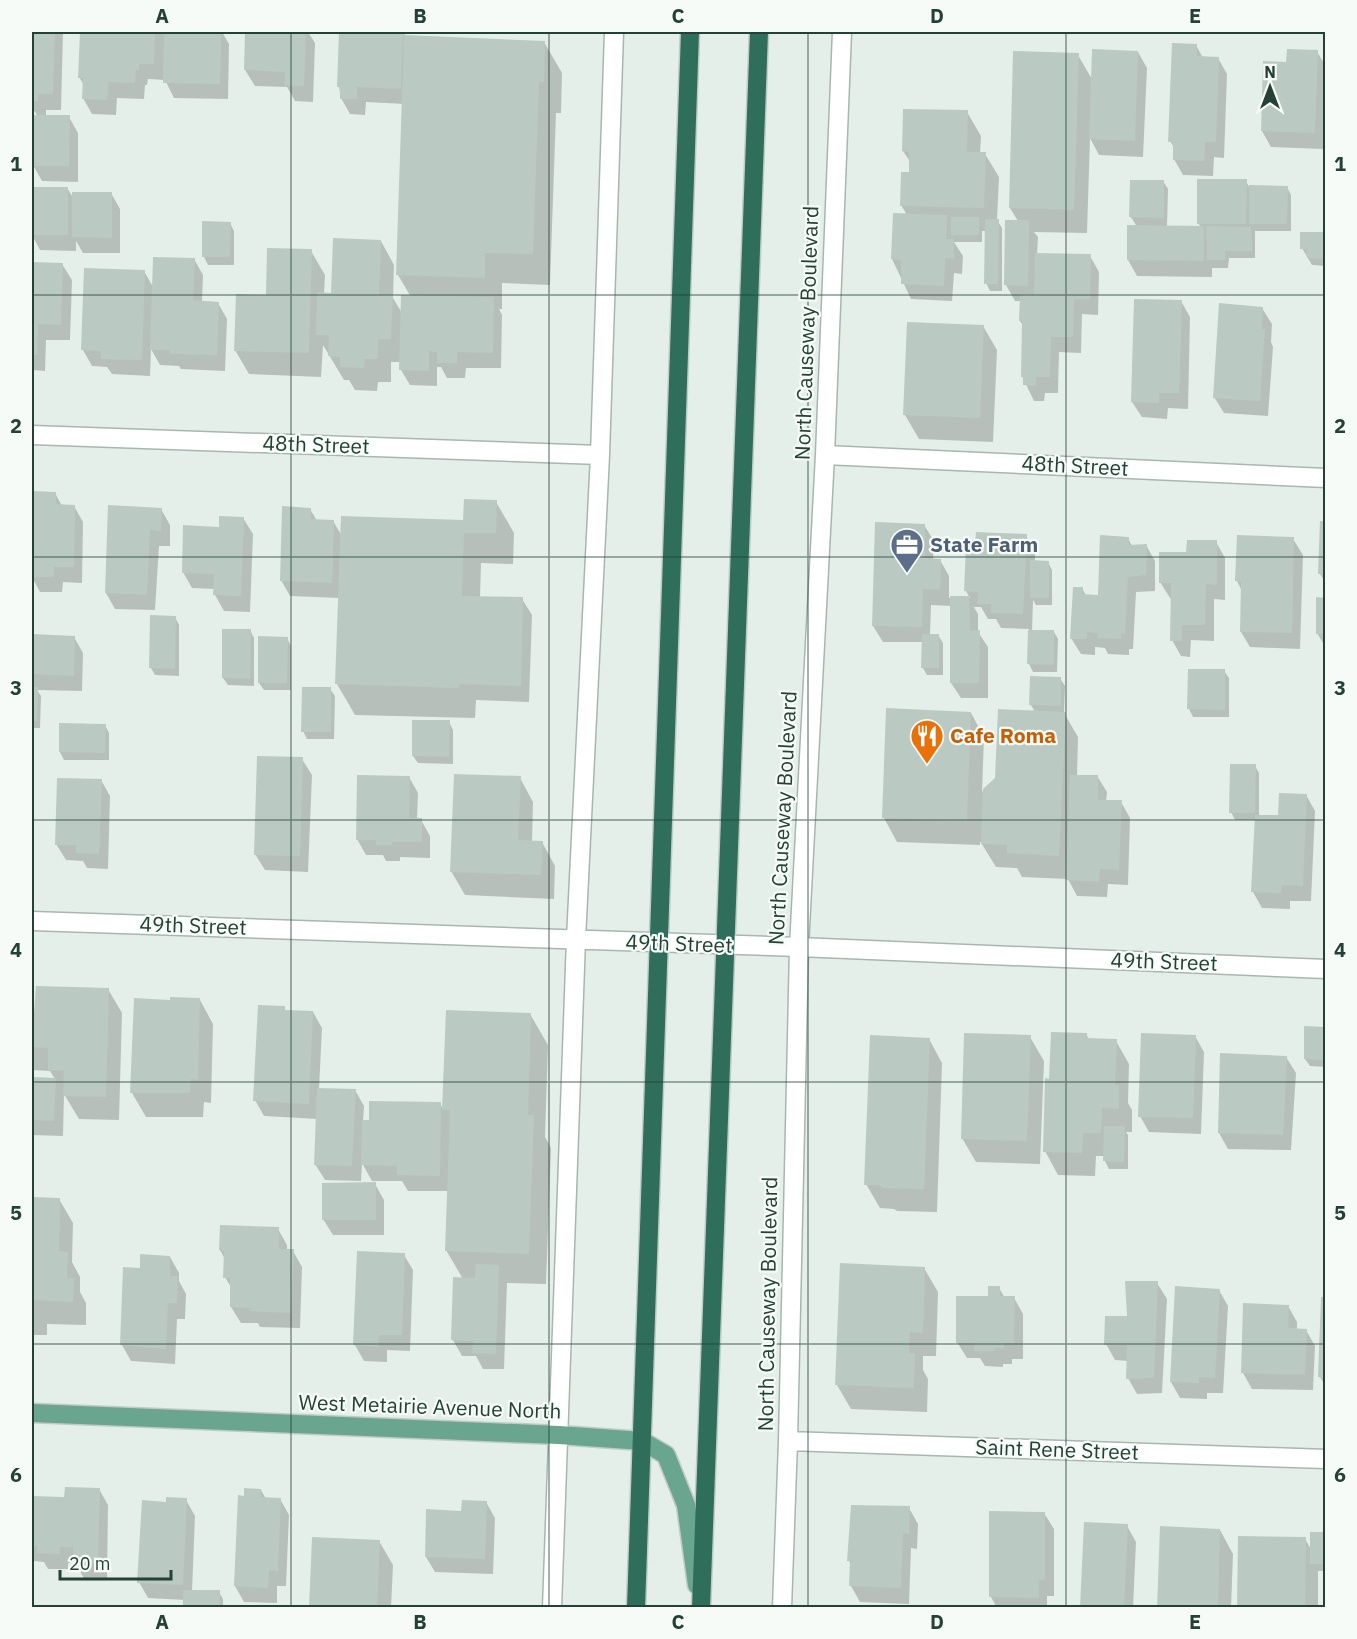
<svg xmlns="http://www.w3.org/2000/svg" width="1357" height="1639" viewBox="0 0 1357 1639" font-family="'IBM Plex Sans',sans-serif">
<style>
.shadow{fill:#0003}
.building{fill:#bacac2}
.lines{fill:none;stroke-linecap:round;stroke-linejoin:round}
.minor-casing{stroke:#a7b7b0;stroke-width:21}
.major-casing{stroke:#c1cac7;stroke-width:21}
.highway-casing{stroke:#c1cac7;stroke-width:21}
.minor{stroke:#fff;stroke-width:18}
.major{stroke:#69a58f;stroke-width:18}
.highway{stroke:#2e6e5a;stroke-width:18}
.grid{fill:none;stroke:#234136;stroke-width:1.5;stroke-opacity:0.55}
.labels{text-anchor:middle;stroke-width:4.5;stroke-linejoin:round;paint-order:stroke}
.street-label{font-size:21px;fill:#234136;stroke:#f6fbf8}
.service-label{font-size:21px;font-weight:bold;fill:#4e5e75;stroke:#f6fbf8;text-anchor:start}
.food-label{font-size:21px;font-weight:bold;fill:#c56008;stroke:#f6fbf8;text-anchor:start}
.neatline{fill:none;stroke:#234136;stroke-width:2}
.grid-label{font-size:20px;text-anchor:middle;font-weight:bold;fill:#234136}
</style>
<rect width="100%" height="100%" fill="#e5efe9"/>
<path class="shadow" d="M32,32H63L61,110H46V116L69,117L78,133V182L42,181L33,165L38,116L32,108Z
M81,32H163L164,33L197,34V32H222L229,44L228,99L174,98L165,80L148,79L147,85H145L144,99L117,98L116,115L92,114L83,98L84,85L79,77Z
M247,32H308L315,43L313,102L295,101L287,87L255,86L245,70Z
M341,32H403L406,36L544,42L562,73L561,113H556L550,285L502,283V309H499L502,315L501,368H466L465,378H447L441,367H437V386L410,385L401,370V362H391V382H378L377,391L355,390L349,380H344L323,345L321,377L249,374L235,350L267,297L311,251L325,275L324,294L332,295L381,241L394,265L393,298L402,313L411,297L398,275L404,104L366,102L365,115L350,114L341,98L339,87Z
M1196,45L1203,58H1218L1227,74L1224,158L1214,157L1213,176L1183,175L1174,159L1175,149L1170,141Z
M1138,52L1147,68L1143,157L1099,155L1090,138L1087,233L1034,232L1038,237L1037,255L1090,256L1099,272L1098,315L1082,314L1081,353L1059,352L1058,393H1045L1044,401H1034L1022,376L1024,327L1020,321L1021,301H1015L1006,285L1018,221L1010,208L1078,55L1093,81Z
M1317,52L1326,66L1323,149L1271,147L1262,131L1288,64Z
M967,112L981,136L980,154H985L999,177L997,220L1002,228V291H990L986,283L987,231H982V242H954L963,256L962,274L954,273L952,301L911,299L892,259L907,215L901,205L910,173L911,163L903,151Z
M1163,181L1168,189L1167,227H1201L1198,223L1246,181L1249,187H1287L1291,195V231H1255V258H1229L1228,268H1212V277L1137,276L1128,260L1137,227L1131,217Z
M32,188H67L74,199L111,193L120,209V253H83L76,241V251L40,250L32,235Z
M230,223L234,231V265H208L204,257Z
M1324,234L1326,266L1312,265L1302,248Z
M194,259L203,275L202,302L218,303L227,319L225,371L181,369L179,366L160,365L151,349L150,376L112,374L107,367L92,366L83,350L144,271L153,287Z
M32,263L62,264L72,280L70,340H46L45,371L32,370Z
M1181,301L1190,317L1188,409L1168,408L1167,419L1142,417L1132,402Z
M1262,308L1272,324L1271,342L1273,347L1268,416L1224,413L1214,397Z
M983,326L997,350L993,442L919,439L905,415Z
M33,493H55L62,506H74L83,522L82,583L63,582L62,592H40L32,577Z
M496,502L514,533L513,564L481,563L480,598L522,599L532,615L529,702L476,700L475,718L355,715L337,684L340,598L290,596L281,580L310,509L317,521H333L342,536L464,522Z
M161,509L170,525V546H159L155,610L115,609L106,593Z
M243,518L253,534L250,612L224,611L215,595V589L192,588L183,572L220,528Z
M1326,522V583L1320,574Z
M924,525L934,541L933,560H940L949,576V598H970L966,591L977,547L1026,536L1035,552V562H1048L1052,570V605H1036L1033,600L1032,632H1054L1058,639L1057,672H1033L1029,664V629L1001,628L996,619H988L981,607H974L978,614V632L988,647V698H961L951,683L952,606L931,605L930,635H938L943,643V675H927L923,668V642H883L873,626Z
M1128,538L1132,546L1146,545L1155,561V591L1136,592L1133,649H1129V655L1108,654L1105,648L1095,647V655L1081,654L1071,638L1082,588L1086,596L1099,597Z
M1293,539L1303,555L1300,649L1250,647L1241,632L1242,591L1237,581Z
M1216,542L1225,558V600L1214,599V641L1191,640L1190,657L1181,656L1172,640V598H1170L1160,582L1188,553Z
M1326,599V648L1317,633Z
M175,617L179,625V676L155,675L151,668Z
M250,630L254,638V686L228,685L223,678Z
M32,635L74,637L83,653L82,691L37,690L41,696L40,728H32Z
M287,638L291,646V690H264L259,683Z
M1224,671L1229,678V717H1193L1189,709Z
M1060,678L1065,686L1064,713L1078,737L1077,776H1097L1107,792L1106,802H1121L1130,818L1128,885L1108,884L1107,897L1077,896L1068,879L1022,877L1017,868L996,867L980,841V845L897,842L884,818L971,713L984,737L982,792L996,779L1035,712L1031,705Z
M330,689L335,696L334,739H307L303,731Z
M449,722L453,730V764L418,763L413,756Z
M61,724L105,725L109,733V760H64L60,752Z
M302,759L312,775L308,872L265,870L255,854Z
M1255,766L1259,773V816L1280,817L1306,795L1315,811L1311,901H1290V909L1262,908L1253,892L1256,820H1235L1231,812Z
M409,777L418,793L417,820H421L430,836V858L400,857V861H386L383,855H366L357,839Z
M520,778L533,802L532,842H542L555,866L554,899L465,895L451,871Z
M101,780L110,796L108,869L87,868L83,861L66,860L56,844Z
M108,989L122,1013L119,1120L79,1119L64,1094L63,1136L32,1135V1078L55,1079L50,1071L32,1070V1014Z
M135,1000H200L213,1024L211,1103L204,1102L203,1117H146L132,1093Z
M284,1008L286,1011L313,1012L322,1028L319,1089L355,1090L364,1106L363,1122L440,1103L443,1109L530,1014L548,1045L545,1137L551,1148L546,1284L507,1283L504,1369H483L476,1356H462L453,1340L463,1279L446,1250L448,1191H408L402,1181H372L362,1163L361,1181L325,1180L315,1164L317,1119L264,1116L255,1100Z
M1326,1028V1067L1310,1066L1305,1059Z
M1086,1034L1089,1039L1116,1041L1129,1064L1128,1103L1132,1110V1132H1126L1128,1135V1169H1109L1105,1161V1156H1096L1095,1176L1058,1175L1045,1151Z
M1195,1036L1204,1052L1201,1134L1149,1132L1140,1116Z
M1030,1037L1044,1061L1040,1164L976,1162L962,1138Z
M929,1039L942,1063L937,1212L897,1211L894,1209L880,1208L866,1184Z
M1286,1057L1296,1073L1291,1150L1228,1149L1219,1133Z
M375,1184L384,1200V1235H333L323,1219Z
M32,1198L59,1199L73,1223L72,1262L80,1277V1292L86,1303V1325L47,1324V1335H32Z
M278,1229L287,1245V1251H293L302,1267L300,1328L260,1327L258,1323H241L231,1307L232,1289L225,1277V1259L220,1250Z
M404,1255L413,1270L410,1351L387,1350V1362L364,1361L355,1345Z
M170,1257L179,1273V1281L186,1294L185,1319H177L175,1364L131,1361L122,1345L141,1269Z
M924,1268L938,1292L936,1356H923V1370L928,1379L927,1412L851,1409L837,1385Z
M1157,1283L1167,1299L1162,1393L1137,1394L1128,1378V1361L1115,1360L1106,1344Z
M999,1288L1005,1298H1014L1023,1314V1359H1012V1364H1003V1367L985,1366L980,1358H967L957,1342L990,1298Z
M1219,1290L1228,1306L1223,1393H1207V1399L1180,1398L1171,1382Z
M1326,1298V1387L1320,1377Z
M1288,1306L1297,1322V1330H1306L1315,1346L1313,1390L1252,1389L1243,1373Z
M99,1489L108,1505L107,1579L84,1578L75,1563H68V1569H48L44,1562L34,1561L32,1557V1498L66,1499Z
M261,1490L266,1499H280L289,1515L286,1586H277V1603L244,1602L235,1586L245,1498Z
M186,1500L195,1516L192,1592H219L223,1599V1608H185V1600L148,1598L139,1582L168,1503Z
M486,1502L495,1518L493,1574L435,1572L426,1557L463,1512Z
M909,1508L918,1524L917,1549L911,1548L909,1604L860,1602L851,1586V1565L849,1561Z
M991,1513H1044L1054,1529V1596H1047V1608H997L991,1597Z
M1127,1526L1136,1542L1133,1608H1081Z
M1220,1530L1233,1554L1231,1608H1159Z
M1326,1533V1571H1318V1608H1238L1305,1539L1312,1551Z
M379,1541L393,1565L391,1608H311Z"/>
<path class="building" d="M32,32H55L53,94H38V101H32Z
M80,32H155L154,64H139V70H136L135,83L108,82L107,100L82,99L83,78H78Z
M164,32H221L220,84L163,83Z
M245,32H306L304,86H284L285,72L244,70Z
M339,32H403L401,89L357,87V99H340V87H337Z
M404,35L545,41L544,82H539L533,254L485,253V278L396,275Z
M1172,43L1197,44V56L1219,57L1216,142H1205L1204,161L1173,160V142H1168Z
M1092,49L1138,51L1135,141L1089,139Z
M1287,49L1318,50L1315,133L1261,131L1263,61L1286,62Z
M1013,51L1079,53L1074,210L1009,208Z
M903,109L968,110L967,152H986L984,208L900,206L901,172H909V152L902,151Z
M32,115H70L69,166H32Z
M1197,179H1247L1246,224H1197Z
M1130,180H1164V218L1129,217Z
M1249,185L1288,186L1287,224H1249Z
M32,187H68V235H32Z
M72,192H112V238L72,237Z
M893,213L947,215L946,239H954V259L945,258L944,286L901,284V260L891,259Z
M951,217H979V235H951Z
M985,219H999L998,284H984Z
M1005,220H1029L1028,286L1004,285Z
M202,221L231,222L230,257H202Z
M1127,225L1204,226V261L1127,260Z
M1206,226L1251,227L1252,251H1225V260H1207Z
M1300,232H1325L1324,259L1307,258L1306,249H1300Z
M333,238L381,240L379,295H393L391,339H378V359H365L364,368L340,367V357L328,356L329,335H316L317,292L331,293Z
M267,248L312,249L309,353L234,351L236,294L266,295Z
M1035,253L1091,254L1090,299H1074L1073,337H1051L1050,377H1036V386L1023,385V377H1021L1022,321H1019L1020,294L1034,295Z
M153,257L195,258L193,300L219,302L217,355L170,354V350H150Z
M32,262L63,263L61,325L38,324L37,355H32Z
M84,268L145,270L142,360L101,359V351L81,350Z
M401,295L494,297L493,353L457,352V363H437V352L429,351V371L399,370Z
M1134,299L1182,300L1179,393H1159V403L1131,402Z
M1219,303L1263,307L1262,329H1265L1260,401L1213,398Z
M907,322L984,325L980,418L903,415Z
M32,491L56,492V504L75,505L74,567H54V577H32Z
M464,499L497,500L496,533H464L462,596L523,597L521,686L459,684L458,688L335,684L341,516L463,520Z
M108,505L162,508L161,531L150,530L147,595L105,593Z
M282,506L311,508V519L334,520L332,583L280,581Z
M219,516L244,517L241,596L213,595L214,574L182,573L183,525L219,527Z
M1320,521H1326V574H1318Z
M875,522L925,524V558L941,559L940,590L923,589L922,627L872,626Z
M976,532L1027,534L1023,614L991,613V604H977L978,592L964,591L966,545H975Z
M1100,535L1129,537V545L1147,544L1146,575L1128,577L1125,634H1121V639L1097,638L1098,633L1087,632V639H1070L1073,587H1083L1082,594L1098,595Z
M1237,535L1294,537L1292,633L1240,632L1241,582L1235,581Z
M1187,540H1217V585L1206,584L1205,625H1182V641H1170L1171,583H1159V552H1186Z
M1030,560L1049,561V598H1030Z
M950,596H969L970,631L980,630L979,683H950Z
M1316,597L1326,598V634H1316Z
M150,615L176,616L175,669L149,668Z
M222,629H251L250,679L222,678Z
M1028,630H1054V665L1027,664Z
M32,634L75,636L74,676L32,674Z
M922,634H939V668H921Z
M258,636L288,637L287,683H258Z
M1188,669H1225V710L1187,709Z
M1030,676L1061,677V706L1029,705Z
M32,687H38L37,721H32Z
M302,687H331V732H301Z
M886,708L971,712L967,821L882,818Z
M998,709L1066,712L1059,856L1007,853V845L981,844L983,789L995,778Z
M412,720H450L449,757L412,756Z
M59,723L106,724L105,753L59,752Z
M257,756L303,757L300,856L254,855Z
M1230,764H1256L1255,813H1229Z
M454,774L521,776L518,840L543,841L541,875L450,872Z
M357,775L410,776L409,818H422V842H392V845H376V840H356Z
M1070,775H1098V800H1122L1119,870L1100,869L1099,882L1066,880Z
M57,778L102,779L99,854L76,853V845H55Z
M1279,793L1307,794L1303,886L1282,885L1281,893L1251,892L1255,815H1278Z
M36,986L109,988L106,1097L63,1096L64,1071L48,1070V1048L32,1047V1013H34Z
M170,997L200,998L198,1080L191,1079L190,1093H130L134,998L170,1000Z
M258,1005L285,1006V1010L313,1011L309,1104L253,1101Z
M446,1010L531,1013L528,1115H534L529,1254L445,1251L450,1110H442Z
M1304,1026L1326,1027V1060L1304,1059Z
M1051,1032L1087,1033V1038L1117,1039L1115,1085H1119V1109L1102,1108L1101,1133H1083L1082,1153L1043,1152L1045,1078L1049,1079Z
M964,1033L1031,1035L1027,1141L961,1139Z
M1141,1033L1196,1035L1193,1118L1138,1117Z
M870,1035L930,1038L924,1189L883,1188L879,1185H864Z
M1220,1053L1287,1056L1283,1135L1218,1133Z
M32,1077L56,1078L54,1121L32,1120Z
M317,1088L356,1089L352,1166L314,1165Z
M369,1101L441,1102L440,1176L397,1175V1166L361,1165L362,1120H369Z
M1104,1126H1125L1124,1162L1103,1161Z
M376,1182V1220H322V1183Z
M32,1197L60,1198L59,1251L68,1252L67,1278H74L73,1302L34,1300V1312H32Z
M220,1225L279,1227V1249H294L291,1313L250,1311V1308L230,1307V1278H223L224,1251L219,1250Z
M357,1251L405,1253L402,1335H379L378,1347L353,1345Z
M140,1254L170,1256V1276H178L177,1303H168L166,1349L120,1345L123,1267L140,1268Z
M840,1263L925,1267L923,1333L910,1332L909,1353L915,1354L914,1388L835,1385Z
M476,1264L499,1265L496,1354L472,1353L473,1341L451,1340L453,1277L475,1278Z
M1125,1281H1158L1154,1378L1126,1379L1127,1345H1104L1105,1316H1127Z
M988,1286H1000V1296H1015L1014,1343H1004V1349L995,1348V1351H974V1343H956V1296H988Z
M1175,1286L1220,1289L1215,1378L1199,1377V1383L1170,1382Z
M1321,1297H1326V1378L1318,1377Z
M1243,1303L1289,1305L1288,1328L1307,1329L1305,1375L1241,1373Z
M65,1487L100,1488L98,1563L73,1562V1547H60V1554L37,1553V1546H32V1496L64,1497Z
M244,1488L261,1489V1497L281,1498L278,1571L269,1570L268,1588L234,1586L238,1495L244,1496Z
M166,1497L187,1498L183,1585L137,1583L142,1500L166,1502Z
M462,1500L487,1501L485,1559L425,1557L426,1509L461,1511Z
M851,1505L910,1506L909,1534L903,1533L901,1588L849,1586L850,1561H847Z
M989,1511L1045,1512V1580H1039V1598L989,1597Z
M1084,1522L1128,1524L1124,1608L1080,1607Z
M1160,1526L1220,1529L1218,1608H1157Z
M1310,1532H1326V1564H1310Z
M1238,1536L1306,1537L1305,1608H1237Z
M312,1537L380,1540L377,1608H309Z
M183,1590H220V1608H183Z"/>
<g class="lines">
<g class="minor-casing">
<path id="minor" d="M32,435L600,455
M825,455L1326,478
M32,921L799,947L1326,969
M788,1441L1326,1459
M552,1608L576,939L600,455L614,32
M782,1608L788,1441L799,947L825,455L842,32"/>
</g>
<g class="major-casing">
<path id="major" d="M32,1413L559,1435L642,1441L666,1455L686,1505L697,1585"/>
</g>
<g class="highway-casing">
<path id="highway" d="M636,1608L690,32
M701,1608L759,32"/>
</g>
<use href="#minor" class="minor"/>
<use href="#major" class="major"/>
<use href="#highway" class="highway"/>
</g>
<path class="grid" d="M291,32V1608M549,32V1608M808,32V1608M1066,32V1608M32,295H1326M32,557H1326M32,820H1326M32,1082H1326M32,1344H1326"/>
<defs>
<g id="office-pin" transform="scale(1.725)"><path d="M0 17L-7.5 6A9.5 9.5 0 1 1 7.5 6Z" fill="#5c6f8a" stroke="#f6fbf8"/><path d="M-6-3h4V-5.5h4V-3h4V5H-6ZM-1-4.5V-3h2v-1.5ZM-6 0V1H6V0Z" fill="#fff"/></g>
<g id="restaurant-pin" transform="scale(1.725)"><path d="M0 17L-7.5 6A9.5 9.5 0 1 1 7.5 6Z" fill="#e8710a" stroke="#f6fbf8"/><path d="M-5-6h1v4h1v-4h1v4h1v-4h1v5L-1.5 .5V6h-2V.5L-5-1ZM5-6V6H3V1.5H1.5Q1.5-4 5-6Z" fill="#fff"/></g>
</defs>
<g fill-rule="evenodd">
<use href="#office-pin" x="907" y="545"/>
<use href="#restaurant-pin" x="927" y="736"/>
</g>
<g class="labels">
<g class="street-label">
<text transform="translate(807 333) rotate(-88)" y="7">North Causeway Boulevard</text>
<text transform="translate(316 445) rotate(2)" y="7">48th Street</text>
<text transform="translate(1075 466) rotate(3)" y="7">48th Street</text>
<text transform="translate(783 818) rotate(-87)" y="7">North Causeway Boulevard</text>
<text transform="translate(193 926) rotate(2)" y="7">49th Street</text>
<text transform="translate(679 944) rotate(2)" y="7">49th Street</text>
<text transform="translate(1164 962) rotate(2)" y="7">49th Street</text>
<text transform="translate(768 1304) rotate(-89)" y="7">North Causeway Boulevard</text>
<text transform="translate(430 1407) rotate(2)" y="7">West Metairie Avenue North</text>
<text transform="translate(1057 1450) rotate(2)" y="7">Saint Rene Street</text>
</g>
<g class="service-label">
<text x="930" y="552">State Farm</text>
</g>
<g class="food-label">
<text x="950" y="743">Cafe Roma</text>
</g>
</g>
<rect width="1357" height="1639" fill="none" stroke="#f6fbf8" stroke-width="66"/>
<g transform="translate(1270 87)" stroke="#f6fbf8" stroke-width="4.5" paint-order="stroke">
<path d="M0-4.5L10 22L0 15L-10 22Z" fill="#234136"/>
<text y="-9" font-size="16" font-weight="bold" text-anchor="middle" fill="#234136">N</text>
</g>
<path d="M60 1570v9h111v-9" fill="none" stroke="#234136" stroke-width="3"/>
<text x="69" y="1570" font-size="18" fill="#234136" stroke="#f6fbf8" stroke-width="4.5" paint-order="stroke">20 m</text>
<rect x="33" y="33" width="1291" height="1573" class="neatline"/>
<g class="grid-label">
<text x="162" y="23">A</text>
<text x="420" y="23">B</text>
<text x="678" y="23">C</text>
<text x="937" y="23">D</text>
<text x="1195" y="23">E</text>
<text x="16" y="171">1</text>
<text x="1340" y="171">1</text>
<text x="16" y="433">2</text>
<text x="1340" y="433">2</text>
<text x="16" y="695">3</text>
<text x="1340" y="695">3</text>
<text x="16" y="957">4</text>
<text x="1340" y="957">4</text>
<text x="16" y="1220">5</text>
<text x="1340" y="1220">5</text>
<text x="16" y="1482">6</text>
<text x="1340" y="1482">6</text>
<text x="162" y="1629">A</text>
<text x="420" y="1629">B</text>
<text x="678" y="1629">C</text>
<text x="937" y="1629">D</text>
<text x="1195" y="1629">E</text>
</g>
</svg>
